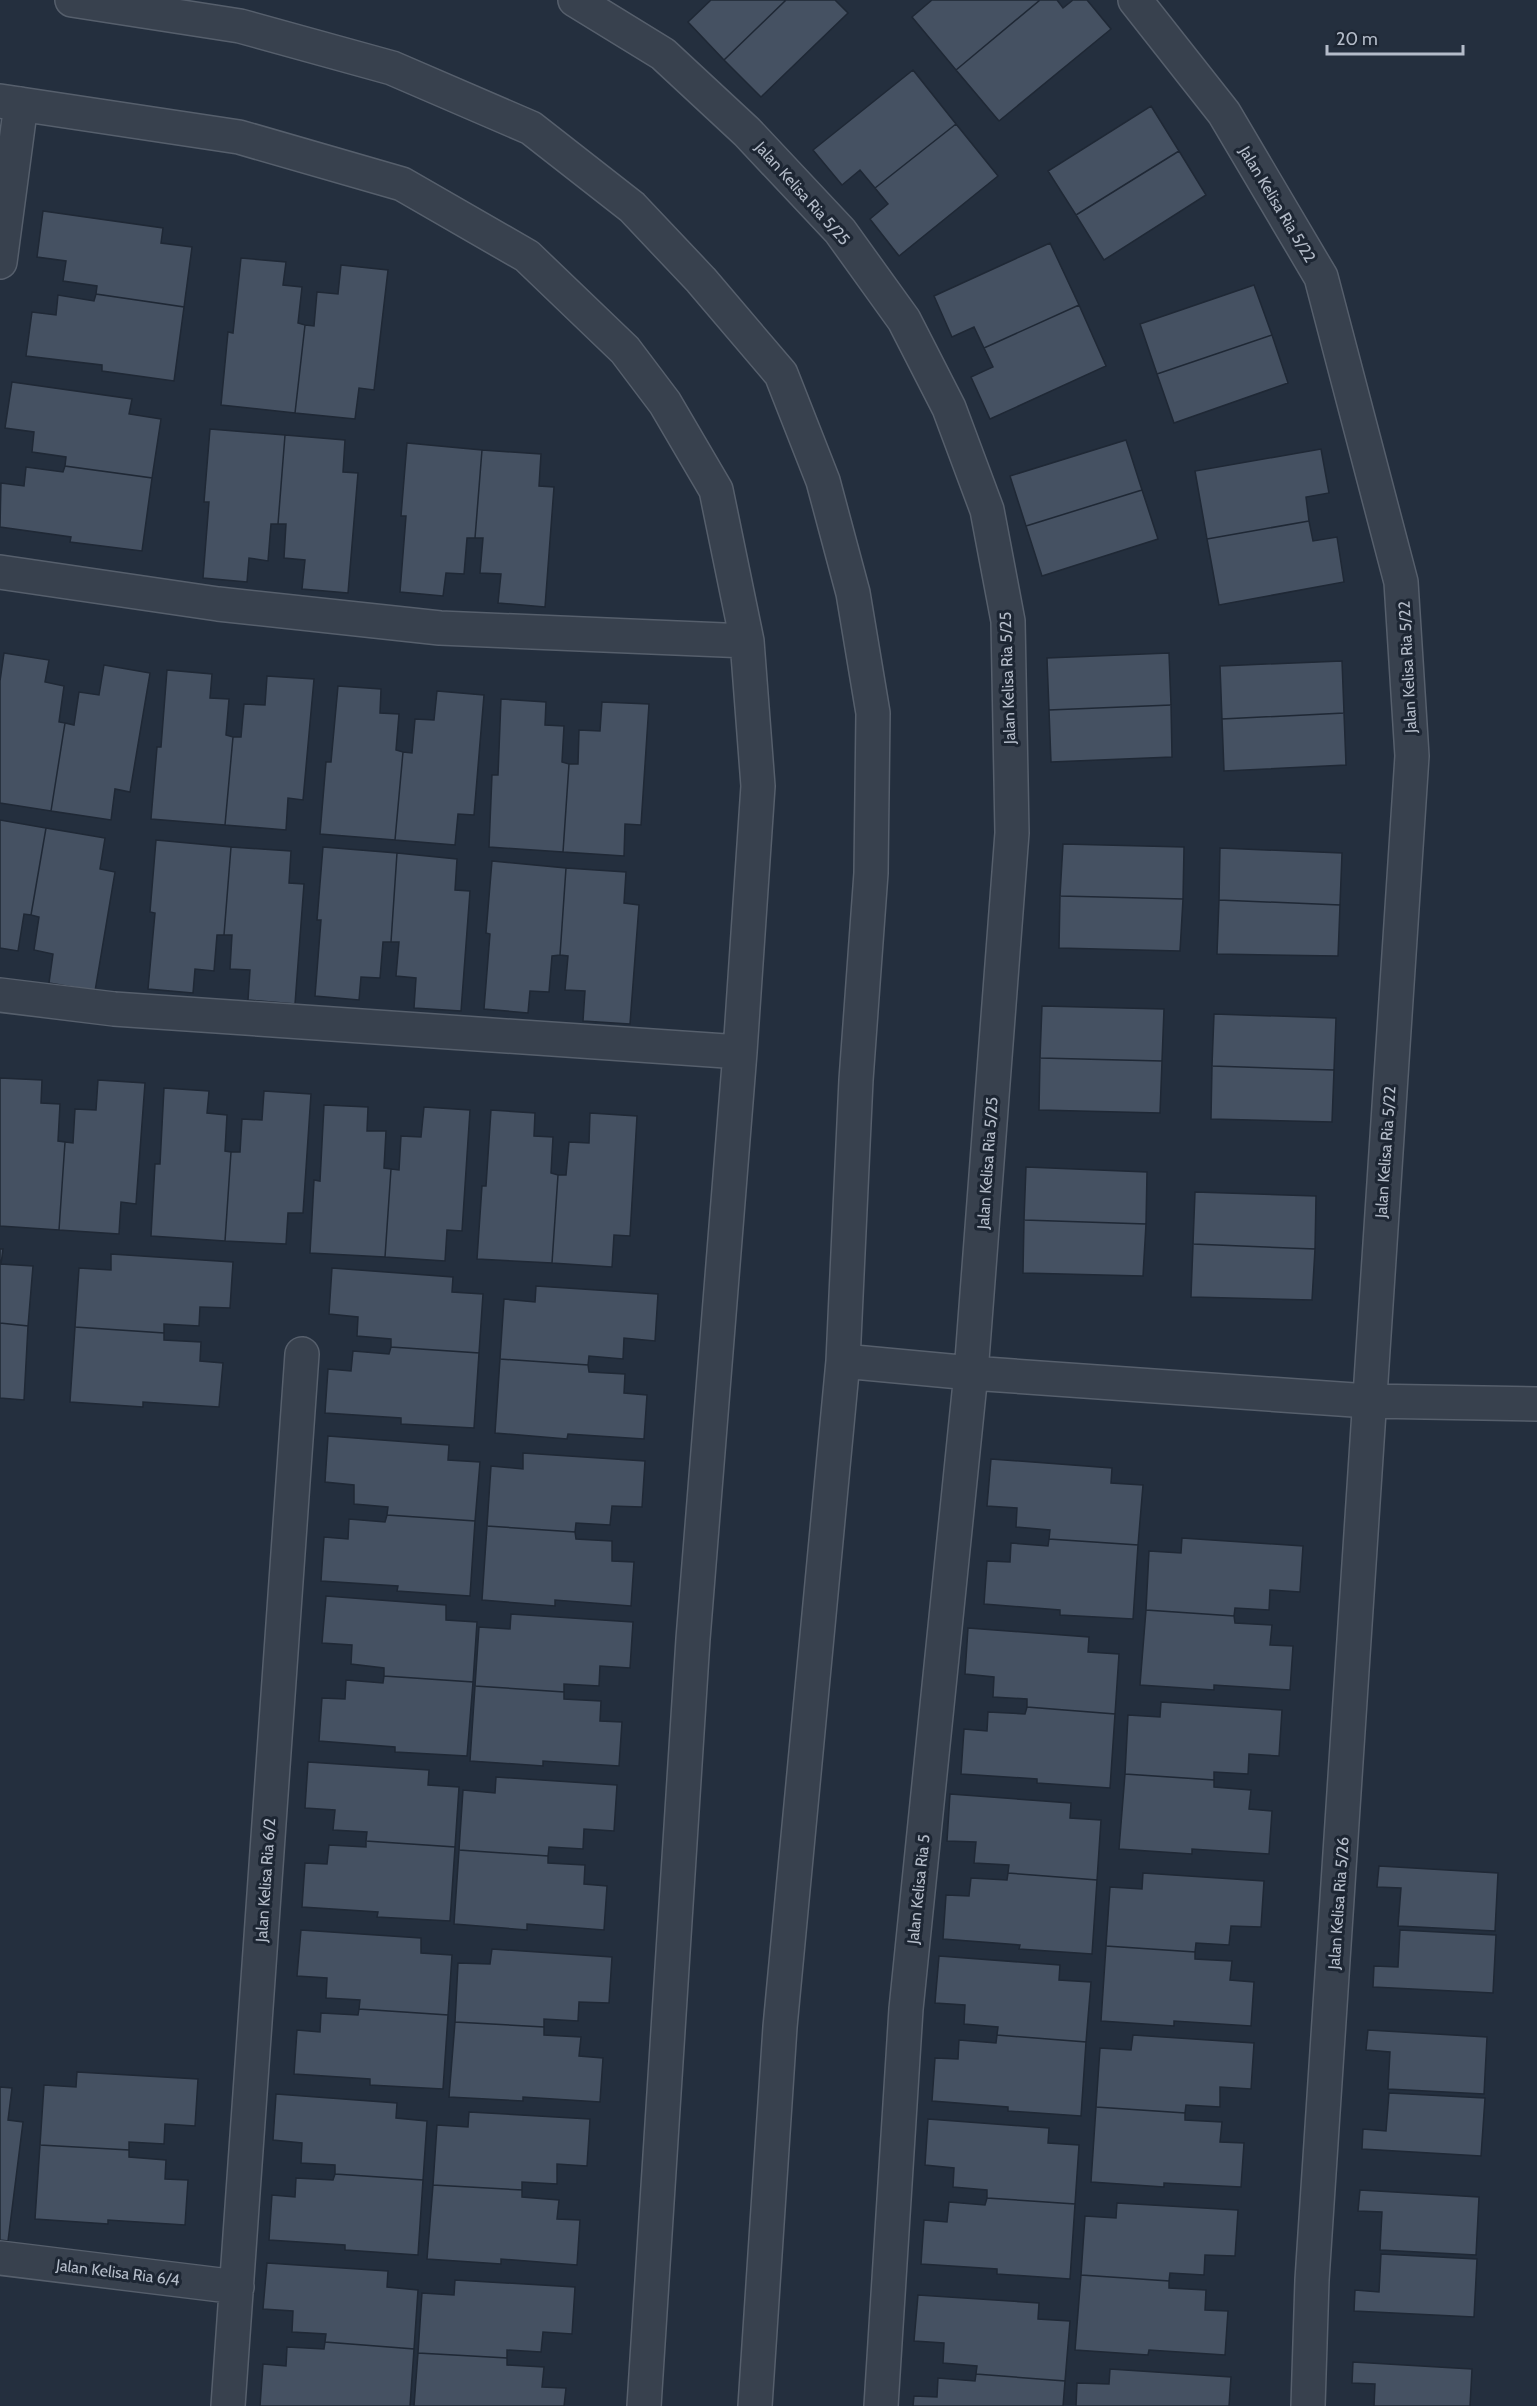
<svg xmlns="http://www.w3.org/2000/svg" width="1537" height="2406" viewBox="0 0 1537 2406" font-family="Cabin,sans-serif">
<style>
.building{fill:#455162;stroke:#1f2835;stroke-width:1.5}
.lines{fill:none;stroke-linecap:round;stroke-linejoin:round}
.minor-casing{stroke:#565f6c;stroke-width:36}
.minor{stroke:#38414e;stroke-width:33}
.labels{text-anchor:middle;stroke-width:6;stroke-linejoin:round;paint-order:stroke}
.street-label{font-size:16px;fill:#b4bcc9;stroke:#1d2633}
</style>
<rect width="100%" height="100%" fill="#242f3e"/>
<path class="building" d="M711,0H786L724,60L688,22Z
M786,0H835L848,13L761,97L724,60Z
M932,0H1040L956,70L912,17Z
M1040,0H1057L1063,8L1073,0H1087L1111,29L999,121L956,70Z
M913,70L956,124L875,188L860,170L842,185L813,150Z
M1151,106L1179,151L1076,215L1048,171Z
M956,124L998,176L899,256L870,219L888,204L875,188Z
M1179,151L1206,195L1104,260L1076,215Z
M43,211L163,228L161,243L192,247L184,307L96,294L97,286L63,281L66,261L37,257Z
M1050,243L1079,305L984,348L974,327L952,337L934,296Z
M241,258L286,262L283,285L302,287L298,323L305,325L295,413L221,405L228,332L233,333Z
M341,265L388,270L374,390L359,388L355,419L295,413L305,325L314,326L317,292L338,294Z
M1254,285L1272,335L1157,374L1140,324Z
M96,294L184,307L174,381L102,371V365L26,356L32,312L56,315L58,295L94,301Z
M1079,305L1106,366L990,419L971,377L993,367L984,348Z
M1272,335L1288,383L1174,423L1157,374Z
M12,382L132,399L129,414L161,419L152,478L65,466L66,457L32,452L34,432L5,428Z
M210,429L285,435L278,524H271L268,561L249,558L247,582L203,578L209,502H204Z
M285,435L345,440L343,472L358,473L348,593L302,589L305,560L284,558L286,524H278Z
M1126,440L1142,490L1026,526L1010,476Z
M407,443L482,450L475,538H467L464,574L446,573L443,596L400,592L406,516H401Z
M1321,449L1329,493L1306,497L1309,521L1207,539L1195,471Z
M482,450L541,454L539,486L554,487L545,607L498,603L501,574L480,573L483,538H475Z
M65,466L152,478L142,551L70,542L71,537L0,527L1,483L24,486L26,467L63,472Z
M1142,490L1158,539L1042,576L1026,526Z
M1309,521L1313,541L1337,537L1344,582L1219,605L1207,539Z
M4,653L49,660L45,682L64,686L59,722L65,723L51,811L0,803V681Z
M1169,653L1171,705L1049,710L1047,658Z
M1342,661L1344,713L1222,719L1220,666Z
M104,665L150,673L130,792L115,789L111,820L51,811L65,723L74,725L79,692L99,695Z
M167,670L212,674L210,698L229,699L226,735L233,737L225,825L151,819L157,747H161Z
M267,676L314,679L303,800L288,798L286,830L225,825L233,737H241L244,704L265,705Z
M338,686L381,689L380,713L399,714L396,750L403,752L395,840L320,834L326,762H331Z
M437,691L484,695L474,815L458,814L455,845L395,840L403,752L412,753L415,719L434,720Z
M501,699L546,702L545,725L564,726L562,762L569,764L563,852L489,847L492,775H498Z
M602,702L649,704L641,825L625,824L624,856L563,852L569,764H578L579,730L600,731Z
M1171,705L1172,757L1051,762L1049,710Z
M1344,713L1346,765L1224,771L1222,719Z
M0,820L46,828L31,915L24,914L18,951L0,948Z
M46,828L105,838L100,869L115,872L95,991L49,983L53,954L34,950L39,917L31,915Z
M156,840L231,847L224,935H217L214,971L195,969L193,993L148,989L155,913L150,912Z
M1063,844L1184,847L1183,899L1060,896Z
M231,847L291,851L289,883L304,884L295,1004L248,1000L250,970L230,969L232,935H224Z
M323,847L397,853L391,942H383L380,978L361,977L359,1000L315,996L321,920H317Z
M1220,848L1342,853L1340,905L1219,900Z
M397,853L457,859L455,890L470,891L461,1011L414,1008L416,978L396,976L399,942H391Z
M492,861L566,868L560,955L552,956L549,992L530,991L528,1013L484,1009L490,934L486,933Z
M566,868L626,872L624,903L639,905L630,1024L583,1021L585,991L565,990L568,956L560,955Z
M1060,896L1183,899L1180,951L1059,948Z
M1219,900L1340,905L1338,956L1217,954Z
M1042,1006L1164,1009L1162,1061L1040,1058Z
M1214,1014L1336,1018L1334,1070L1212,1066Z
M1040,1058L1162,1061L1160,1113L1039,1110Z
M1212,1066L1334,1070L1332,1122L1211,1119Z
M0,1078L42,1080L41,1103L60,1104L58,1141L65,1142L59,1230L0,1226Z
M98,1080L145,1083L136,1204L121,1202L119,1234L59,1230L65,1142L73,1143L75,1109L96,1110Z
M164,1088L209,1091L207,1113L227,1115L225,1151L231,1152L225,1241L151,1236L155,1164H160Z
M264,1091L311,1094L303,1213H288L286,1244L225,1241L231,1152H240L242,1119L262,1120Z
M324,1105L368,1107L367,1131H386L384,1168L391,1169L385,1257L310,1253L314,1180L320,1181Z
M424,1107L470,1110L462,1231L447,1230L445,1261L385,1257L391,1169L399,1170L401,1136L421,1137Z
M491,1110L535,1113L534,1136L553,1137L551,1173L558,1175L552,1263L477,1259L482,1186H486Z
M590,1113L637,1116L630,1236L614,1235L612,1267L552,1263L558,1175H566L569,1142L589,1143Z
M1026,1167L1147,1172L1146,1224L1024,1220Z
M1195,1192L1316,1196L1315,1249L1193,1244Z
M1024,1220L1146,1224L1143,1276L1023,1273Z
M1193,1244L1315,1249L1312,1300L1191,1297Z
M0,1249H3L1,1264L33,1266L28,1326L0,1323Z
M111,1254L233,1262L230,1308L200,1307L199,1326L164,1324V1333L75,1327L79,1268L111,1270Z
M332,1268L453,1277L452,1292L483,1294L479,1353L391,1347V1339L357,1336L358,1317L329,1314Z
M536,1286L658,1294L655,1341L624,1338L623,1359L589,1356L588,1365L500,1359L504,1299L535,1302Z
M0,1323L28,1326L24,1400L0,1398Z
M75,1327L164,1333V1340L201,1342L200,1361L223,1363L219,1407L143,1402V1407L70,1402Z
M391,1347L479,1353L474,1428L401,1424V1418L325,1413L328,1369L351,1371L353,1351L389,1354Z
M500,1359L588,1365L589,1372L625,1374L624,1393L647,1395L644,1439L568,1434L567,1439L495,1433Z
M328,1436L449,1445L448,1460L480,1462L475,1521L387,1515L388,1507L354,1504V1485L325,1482Z
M523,1453L645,1461L642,1507L612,1506L610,1525L576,1523L575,1532L487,1526L491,1466L523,1469Z
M991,1459L1112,1468L1111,1483L1143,1485L1138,1545L1049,1539L1050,1530L1016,1527L1017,1508L987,1506Z
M387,1515L475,1521L470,1596L397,1591L398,1586L321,1581L324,1537L348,1539L349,1519L385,1522Z
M487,1526L575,1532L576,1539L612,1541V1561L634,1562L631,1606L555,1600V1606L482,1600Z
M1182,1538L1303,1546L1300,1592L1270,1590L1269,1610L1235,1608L1234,1616L1146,1610L1149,1551L1181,1553Z
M1049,1539L1138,1545L1133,1619L1060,1615V1610L984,1604L987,1561L1010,1562L1011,1543L1048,1546Z
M326,1596L446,1605V1620L477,1622L473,1682L384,1676V1668L351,1664L352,1645L322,1643Z
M1146,1610L1234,1616L1235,1623L1272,1625L1270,1645L1293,1646L1290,1690L1214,1685V1690L1140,1685Z
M511,1614L633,1622L630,1668L600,1666L599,1686L564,1684V1692L475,1686L479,1627L510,1629Z
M968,1628L1089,1637L1088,1652L1119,1654L1115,1714L1027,1707V1699L993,1697L994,1677L965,1674Z
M384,1676L473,1682L467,1756L395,1752V1747L319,1741L322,1698L345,1699L346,1680L383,1683Z
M475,1686L564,1692V1699L601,1701L600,1721L622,1722L619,1766L543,1761V1766L470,1761Z
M1161,1702L1282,1710L1279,1756L1249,1754L1248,1774L1214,1772V1780L1125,1774L1128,1715L1160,1717Z
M1027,1707L1115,1714L1110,1788L1037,1783V1779L961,1774L964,1729L987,1731L988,1712L1025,1714Z
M308,1762L429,1770L428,1785L459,1787L455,1847L366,1841L367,1832L333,1830L335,1810L305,1808Z
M1125,1774L1214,1780V1787L1251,1790L1249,1809L1272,1811L1269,1854L1192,1849V1854L1119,1849Z
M496,1777L617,1785L614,1831L584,1829L583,1849L549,1847L548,1856L459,1850L463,1790L495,1793Z
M950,1794L1071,1803L1070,1818L1101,1820L1097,1880L1008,1873L1009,1865L974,1863L976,1842L947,1841Z
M366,1841L455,1847L450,1921L377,1917L378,1912L302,1907L305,1863L327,1864L329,1845L366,1847Z
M459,1850L548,1856V1863L585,1865L584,1884L607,1886L604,1930L527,1924V1930L454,1924Z
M1379,1866L1498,1873L1495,1931L1398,1926L1401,1888L1377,1887Z
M1008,1873L1097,1880L1092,1954L1019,1949L1020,1945L943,1939L946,1895L969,1896L971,1878L1007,1880Z
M1143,1873L1264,1881L1261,1927L1231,1926L1229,1945L1196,1943L1195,1952L1106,1946L1110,1887L1142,1889Z
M301,1930L421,1938V1953L452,1955L448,2015L359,2009L360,2000L326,1998L327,1978L297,1976Z
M1400,1930L1496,1935L1493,1993L1373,1987L1374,1966L1398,1967Z
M1106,1946L1195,1952V1959L1232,1961L1230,1980L1254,1982L1251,2026L1174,2021V2026L1101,2021Z
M492,1949L612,1957L609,2003L579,2002L578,2021L544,2019V2027L455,2022L458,1963L490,1964Z
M939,1956L1060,1965L1059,1980L1091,1982L1086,2042L997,2035L998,2027L964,2024L965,2005L935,2003Z
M359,2009L448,2015L443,2089L370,2085V2079L294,2074L297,2030L320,2032L321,2013L358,2015Z
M455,2022L544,2027V2035L581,2037L579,2056L603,2058L600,2102L523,2097V2101L449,2097Z
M1368,2030L1487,2037L1484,2094L1388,2089L1390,2052L1366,2050Z
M997,2035L1086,2042L1081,2116L1008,2111V2107L932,2101L935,2058L958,2059L959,2040L996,2043Z
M1133,2035L1254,2043L1251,2089L1220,2087V2107L1186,2105L1185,2113L1096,2107L1100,2048L1131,2050Z
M77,2072L198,2079L195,2126L165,2124L164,2144L129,2142V2150L40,2145L44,2085L76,2087Z
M0,2087L12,2088L8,2120L23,2122L8,2241L0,2240Z
M1389,2093L1485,2098L1481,2156L1362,2149L1363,2129L1386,2131Z
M276,2094L397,2103L396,2118L427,2121L423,2180L335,2174V2165L301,2163L302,2143L273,2140Z
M1096,2107L1185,2113V2120L1222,2122L1220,2142L1244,2143L1241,2187L1164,2183V2187L1091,2182Z
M469,2112L590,2119L587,2166L557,2164V2184L522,2182V2190L433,2185L437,2125L468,2127Z
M928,2119L1049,2128L1048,2143L1079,2145L1075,2204L987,2198V2190L953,2187L954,2168L925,2165Z
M40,2145L129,2150V2157L166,2160L165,2179L188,2180L185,2225L108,2220V2224L35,2219Z
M335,2174L423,2180L418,2255L345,2250V2245L269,2240L272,2195L295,2197L296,2178L333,2180Z
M433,2185L522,2190V2197L559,2200L557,2219L580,2220L577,2265L501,2259V2264L427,2259Z
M1360,2190L1479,2197L1476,2255L1380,2250L1382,2212L1358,2211Z
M987,2198L1075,2204L1070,2279L997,2274V2269L921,2264L924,2220L947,2222L949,2202L985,2205Z
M1117,2203L1238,2210L1235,2256L1205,2255L1204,2275L1170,2273L1169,2281L1081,2275L1085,2216L1116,2218Z
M1381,2254L1477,2259L1474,2317L1354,2311L1355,2290L1379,2292Z
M267,2263L388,2271L387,2287L418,2290L414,2349L325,2342L326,2334L292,2332L293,2311L263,2309Z
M1081,2275L1169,2281V2288L1206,2290L1205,2310L1228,2311L1225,2355L1149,2350L1148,2355L1075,2350Z
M455,2280L575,2287L572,2334L543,2332L541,2352L507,2350V2358L418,2353L422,2293L454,2295Z
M918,2295L1039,2303L1038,2319L1070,2321L1065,2381L976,2374L977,2366L943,2363L944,2343L914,2341Z
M325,2342L414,2349L410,2406H260L263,2364L286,2366L287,2347L324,2349Z
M418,2353L507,2358V2365L544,2367L542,2387L566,2388L564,2406H414Z
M1353,2362L1472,2369L1470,2406H1374L1375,2384L1352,2383Z
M1110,2369L1231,2377L1229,2406H1076L1077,2383L1109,2384Z
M976,2374L1065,2381L1063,2406H913L914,2396L937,2397L938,2378L975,2381Z"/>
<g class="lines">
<g class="minor-casing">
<path id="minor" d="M72,0L240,26L392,68L531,128L632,207L701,280L781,374L823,481L853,593L873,713L871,873L856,1080L843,1361L780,2027L755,2406
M575,0L663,54L747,132L840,231L904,320L949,408L987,510L1008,621L1012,833L971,1373L906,2009L881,2406
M1135,0L1224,113L1321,277L1401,582L1412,756L1312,2280L1308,2406
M0,101L239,137L402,184L527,256L625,350L665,403L716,490L747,641L758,786L740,1052L693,1639L644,2406
M0,262L21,104
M0,572L218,604L440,628L747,641
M0,995L114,1009L740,1052
M843,1361L971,1373L1368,1401L1537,1404
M0,2258L237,2287
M228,2406L302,1354"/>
</g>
<use href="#minor" class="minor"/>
</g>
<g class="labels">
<g class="street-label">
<text transform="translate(803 193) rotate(48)" y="6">Jalan Kelisa Ria 5/25</text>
<text transform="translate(1278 204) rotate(59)" y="6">Jalan Kelisa Ria 5/22</text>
<text transform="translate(1407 667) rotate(-93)" y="6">Jalan Kelisa Ria 5/22</text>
<text transform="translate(1007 678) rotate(-92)" y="6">Jalan Kelisa Ria 5/25</text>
<text transform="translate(1385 1152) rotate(-86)" y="6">Jalan Kelisa Ria 5/22</text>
<text transform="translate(987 1163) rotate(-86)" y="6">Jalan Kelisa Ria 5/25</text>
<text transform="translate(265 1880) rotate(-86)" y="6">Jalan Kelisa Ria 6/2</text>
<text transform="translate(918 1889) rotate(-84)" y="6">Jalan Kelisa Ria 5</text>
<text transform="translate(1338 1903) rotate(-86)" y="6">Jalan Kelisa Ria 5/26</text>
<text transform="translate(118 2272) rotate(7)" y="6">Jalan Kelisa Ria 6/4</text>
</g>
</g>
<path d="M1327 45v9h136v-9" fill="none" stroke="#b4bcc9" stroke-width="3"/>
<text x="1336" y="45" font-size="18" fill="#b4bcc9" stroke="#1d2633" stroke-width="4.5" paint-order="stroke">20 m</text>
</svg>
